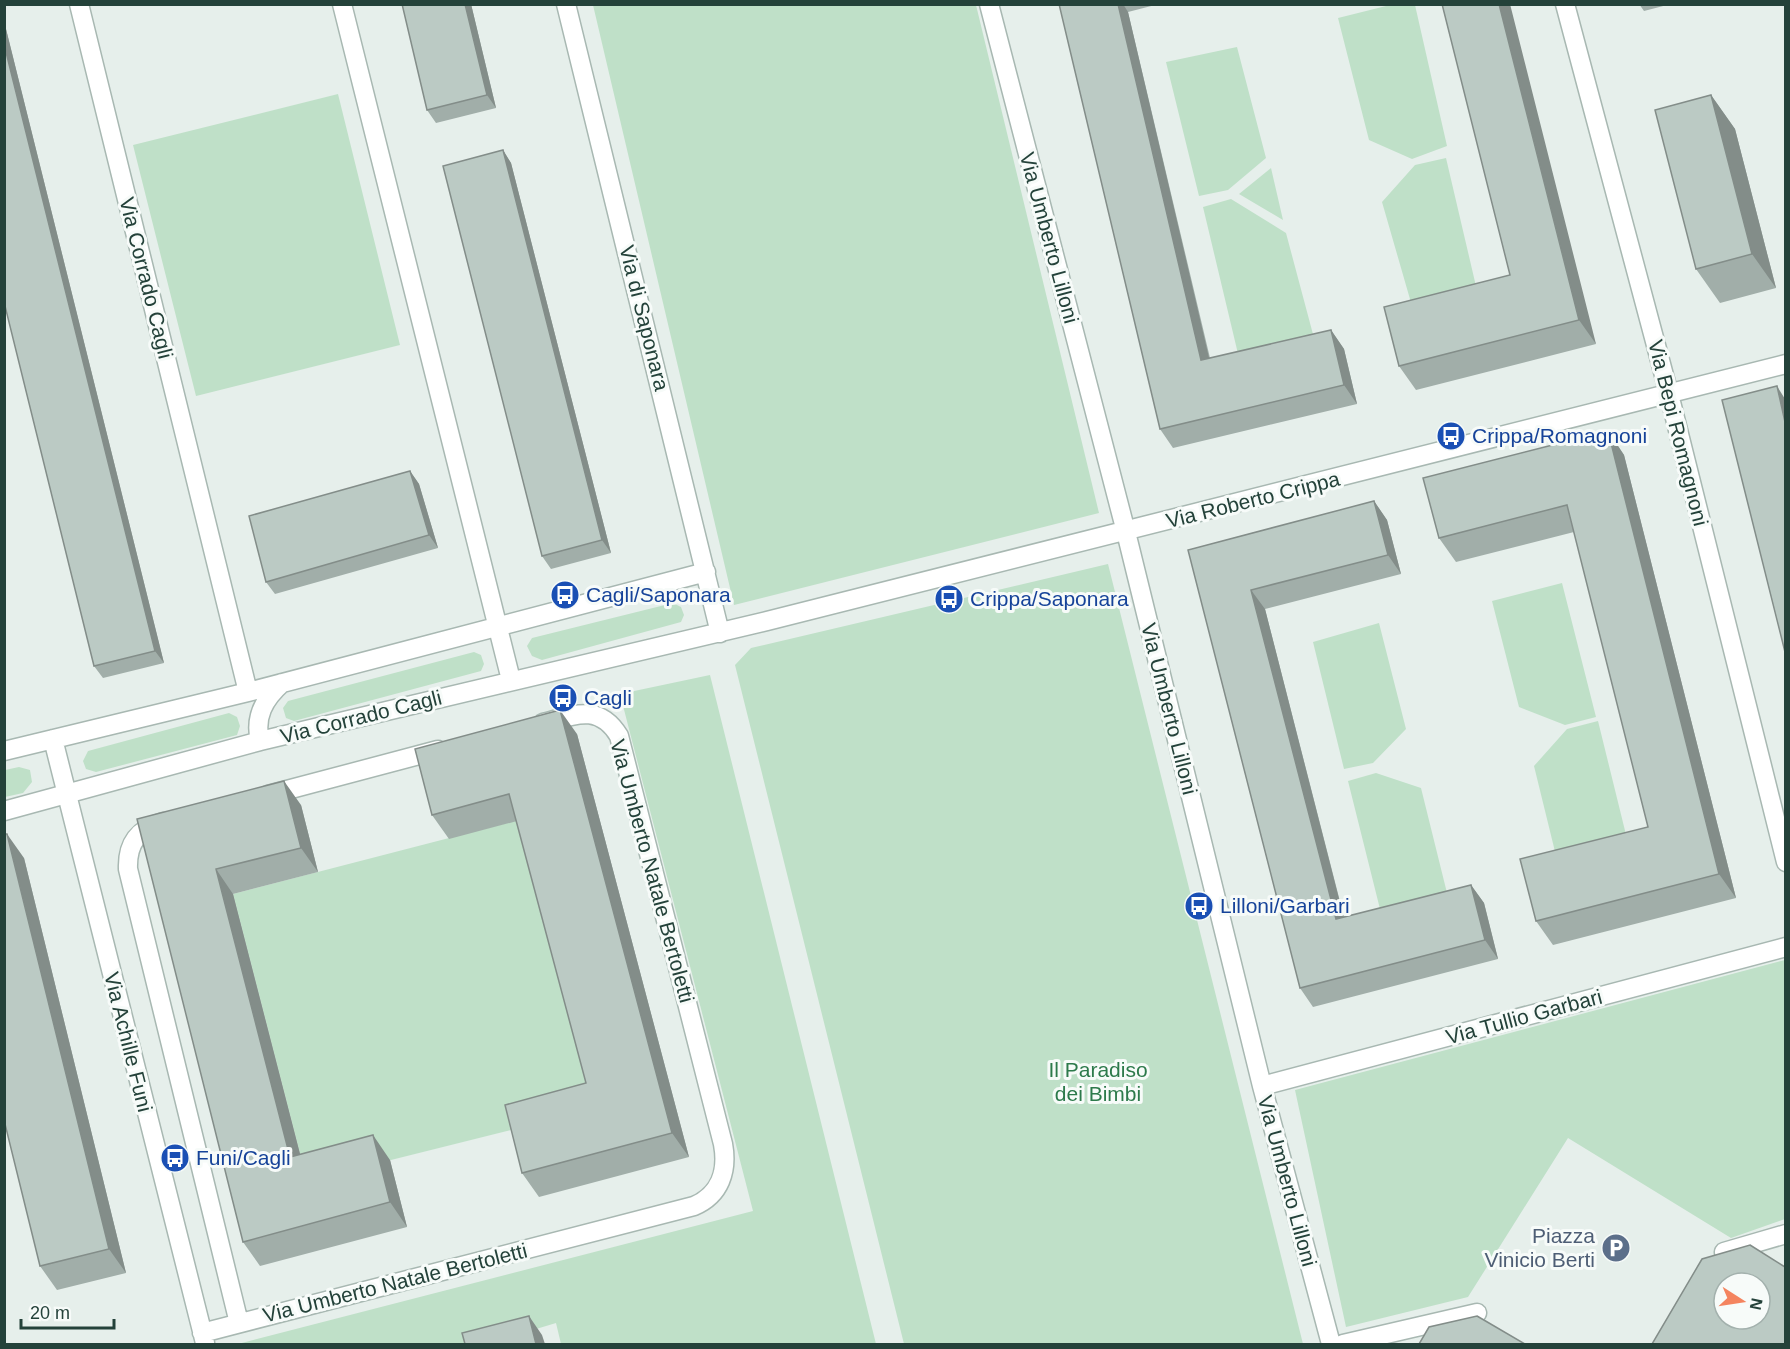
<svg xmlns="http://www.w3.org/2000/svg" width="1790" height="1349" viewBox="0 0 1790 1349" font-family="Helvetica,sans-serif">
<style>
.green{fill:#bfe0c8}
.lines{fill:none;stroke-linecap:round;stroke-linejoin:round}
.minor-casing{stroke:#a8b8b2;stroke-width:21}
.minor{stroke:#fff;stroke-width:18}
.wall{fill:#a1aea9}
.shaded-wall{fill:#838d89}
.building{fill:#bbcac4;stroke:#838d89;stroke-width:1.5;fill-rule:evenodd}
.labels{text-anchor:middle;stroke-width:6;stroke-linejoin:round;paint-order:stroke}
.street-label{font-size:21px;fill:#24423a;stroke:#f7fbf9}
.transit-label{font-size:21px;fill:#164399;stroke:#f7fbf9;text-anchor:start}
.park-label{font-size:21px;fill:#2d7a4b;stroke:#f7fbf9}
.service-label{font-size:21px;fill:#4e5e75;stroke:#f7fbf9;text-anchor:end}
</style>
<rect width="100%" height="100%" fill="#e6efeb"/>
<path class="green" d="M593,5H976L1099,513L734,605Z
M1390,5H1415L1447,146L1412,159L1369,140L1338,18Z
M1237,47L1266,158L1228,190L1199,196L1166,62Z
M338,94L400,345L196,396L133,145Z
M1446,158L1479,299L1414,313L1382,202L1415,165Z
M1271,168L1283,220L1239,194Z
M1231,199L1286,233L1314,338L1239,358L1203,207Z
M1108,564L1303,1344H904L735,665L751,648Z
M1562,583L1596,717L1565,725L1519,707L1492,601Z
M673,603L681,607L684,615L681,622L542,660L532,656L527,646L532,638Z
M1379,623L1406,729L1373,763L1344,769L1313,642Z
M474,652L481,655L484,664L481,671L294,721L286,718L283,708L288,701Z
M710,675L876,1344H561L556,1323L486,1344H238L753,1211L620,694Z
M229,713L237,717L240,726L237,735L96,772L86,769L83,761L88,751Z
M1598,721L1631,855L1560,872L1534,766L1567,729Z
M19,767L30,770L32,782L23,793L5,797V770Z
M1376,773L1421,788L1447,893L1380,909L1348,781Z
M526,818L603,1107L307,1181L233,894Z
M1785,960V1219L1731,1238L1568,1138L1468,1297L1346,1327L1295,1090Z"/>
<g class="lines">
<g class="minor-casing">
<path id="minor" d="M79,4L248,692
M342,4L511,680
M566,4L720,633
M989,4L1126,532L1262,1086L1331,1344
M1565,4L1669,394L1786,862
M53,739L205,1343
M260,741C254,717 264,699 282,683
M4,751L248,692L706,572
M268,795L438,750
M4,811L260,741L767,621L1786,364
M163,822C138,829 127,843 128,869L239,1323
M1262,1086L1786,947
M1724,1252L1786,1234
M202,1333L694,1206C720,1195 728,1171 723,1144L619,736C599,703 574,715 543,723
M1343,1344L1477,1313"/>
</g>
<use href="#minor" class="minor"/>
</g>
<path class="wall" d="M402,4H471L496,108L436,123L427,110Z
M1059,4H1159L1128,12L1210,358L1331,330L1344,349L1357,404L1173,448L1160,429Z
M1442,4L1596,344L1416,390L1399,366L1510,275Z
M1639,4H1671L1644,11Z
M4,21L164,663L103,678L94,666L4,302Z
M1711,95L1735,129L1776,288L1720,303L1696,269Z
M503,150L511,163L611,553L551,569L542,556Z
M1608,431L1624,455L1736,898L1553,945L1536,921L1648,827L1574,532L1456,562L1439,538Z
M410,471L419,484L438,548L275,594L266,582Z
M1374,501L1387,520L1401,574L1265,609L1344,917L1471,885L1484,903L1498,959L1313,1007L1300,988L1188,550Z
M577,734L689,1157L539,1197L522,1173L586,1083L517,821L449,839L432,815Z
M301,805L318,872L233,894L300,1154L390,1160L407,1227L260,1266L243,1242L137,819Z
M24,858L126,1273L57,1290L40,1266Z"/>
<path class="shaded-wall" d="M465,4H471L496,108L487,95Z
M1118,4H1123L1128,12L1214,379L1201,360Z
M1499,4H1510L1596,344L1579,320Z
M4,21L164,663L155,651L4,44Z
M1711,95L1735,129L1776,288L1752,254Z
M503,150L511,163L611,553L602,540Z
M1331,330L1344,349L1357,404L1344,385Z
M1777,386L1785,399V422Z
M1608,431L1624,455L1736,898L1719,874Z
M410,471L419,484L438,548L429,535Z
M1374,501L1387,520L1401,574L1388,555Z
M1251,590L1265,609L1349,938L1336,919Z
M560,710L577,734L689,1157L672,1133Z
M284,781L301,805L318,872L301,848Z
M7,834L24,858L126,1273L109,1249Z
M216,869L233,894L307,1181L290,1157Z
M1471,885L1484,903L1498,959L1485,940Z
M373,1135L390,1160L407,1227L390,1202Z
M529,1316L542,1335L545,1344H536Z"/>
<path class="building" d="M402,4H465L487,95L427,110Z
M1059,4H1118L1201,360L1331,330L1344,385L1160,429Z
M1442,4H1499L1579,320L1399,366L1384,307L1510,275Z
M4,44L155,651L94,666L4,302Z
M1711,95L1752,254L1696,269L1655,110Z
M503,150L602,540L542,556L443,166Z
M1777,386L1785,422V652L1722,400Z
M1608,431L1719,874L1536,921L1520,859L1648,827L1567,505L1439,538L1423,478Z
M410,471L429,535L266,582L249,516Z
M1374,501L1388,555L1251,590L1336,919L1471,885L1485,940L1300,988L1188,550Z
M560,710L672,1133L522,1173L505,1105L586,1083L509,794L432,815L415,749Z
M284,781L301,848L216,869L290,1157L373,1135L390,1202L243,1242L137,819Z
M4,834H7L109,1249L40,1266L4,1120Z
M1750,1245L1785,1267V1344H1652L1702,1259ZM1724,1283H1760V1319H1724Z
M529,1316L536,1344H465L462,1333Z
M1477,1316L1525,1344H1419L1429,1327Z"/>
<defs>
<g id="bus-disc" transform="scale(1.5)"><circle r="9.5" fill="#1a4fb4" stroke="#f7fbf9"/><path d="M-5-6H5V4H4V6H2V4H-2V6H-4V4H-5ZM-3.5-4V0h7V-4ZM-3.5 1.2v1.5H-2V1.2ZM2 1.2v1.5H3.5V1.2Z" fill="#fff"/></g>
<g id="parking-disc" transform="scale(1.5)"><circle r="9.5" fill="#5c6f8a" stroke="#f7fbf9"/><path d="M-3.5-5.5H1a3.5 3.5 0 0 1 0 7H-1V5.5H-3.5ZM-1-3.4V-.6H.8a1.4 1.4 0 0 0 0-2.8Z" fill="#fff"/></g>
</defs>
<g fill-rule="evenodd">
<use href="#bus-disc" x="1451" y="436"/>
<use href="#bus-disc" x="565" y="595"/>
<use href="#bus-disc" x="949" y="599"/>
<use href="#bus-disc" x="563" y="698"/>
<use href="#bus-disc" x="1199" y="906"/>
<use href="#bus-disc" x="175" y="1158"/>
<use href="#parking-disc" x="1616" y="1248"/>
</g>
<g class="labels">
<g class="street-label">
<text transform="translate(1049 238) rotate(75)" y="7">Via Umberto Lilloni</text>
<text transform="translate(146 278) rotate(76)" y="7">Via Corrado Cagli</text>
<text transform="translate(644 318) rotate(76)" y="7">Via di Saponara</text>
<text transform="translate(1678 433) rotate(76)" y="7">Via Bepi Romagnoni</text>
<text transform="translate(1253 500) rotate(-14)" y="7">Via Roberto Crippa</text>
<text transform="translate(1169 709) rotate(76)" y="7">Via Umberto Lilloni</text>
<text transform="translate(361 717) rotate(-14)" y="7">Via Corrado Cagli</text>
<text transform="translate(652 871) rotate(75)" y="7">Via Umberto Natale Bertoletti</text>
<text transform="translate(1524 1017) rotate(-15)" y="7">Via Tullio Garbari</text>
<text transform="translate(128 1042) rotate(76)" y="7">Via Achille Funi</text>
<text transform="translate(1287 1181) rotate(75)" y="7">Via Umberto Lilloni</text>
<text transform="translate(395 1283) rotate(-14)" y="7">Via Umberto Natale Bertoletti</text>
</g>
<g class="transit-label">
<text x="1472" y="443">Crippa/Romagnoni</text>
<text x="586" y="602">Cagli/Saponara</text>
<text x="970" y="606">Crippa/Saponara</text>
<text x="584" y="705">Cagli</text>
<text x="1220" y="913">Lilloni/Garbari</text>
<text x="196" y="1165">Funi/Cagli</text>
</g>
<g class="park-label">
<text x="1098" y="1077">Il Paradiso<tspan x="1098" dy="24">dei Bimbi</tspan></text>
</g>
<g class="service-label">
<text x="1595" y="1243">Piazza<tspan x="1595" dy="24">Vinicio Berti</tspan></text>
</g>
</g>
<rect width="1790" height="1349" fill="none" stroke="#24423a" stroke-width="12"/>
<g transform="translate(1742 1301) rotate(102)"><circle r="28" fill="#f7fbf9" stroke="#a3b1ad" stroke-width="1.5"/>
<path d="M0-4.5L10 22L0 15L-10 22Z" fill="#f4845f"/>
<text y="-9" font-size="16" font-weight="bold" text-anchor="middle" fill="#24423a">N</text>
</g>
<path d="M21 1319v9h93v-9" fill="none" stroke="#24423a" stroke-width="3"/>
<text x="30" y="1319" font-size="18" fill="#24423a" stroke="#f7fbf9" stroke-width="4.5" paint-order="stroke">20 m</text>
</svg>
